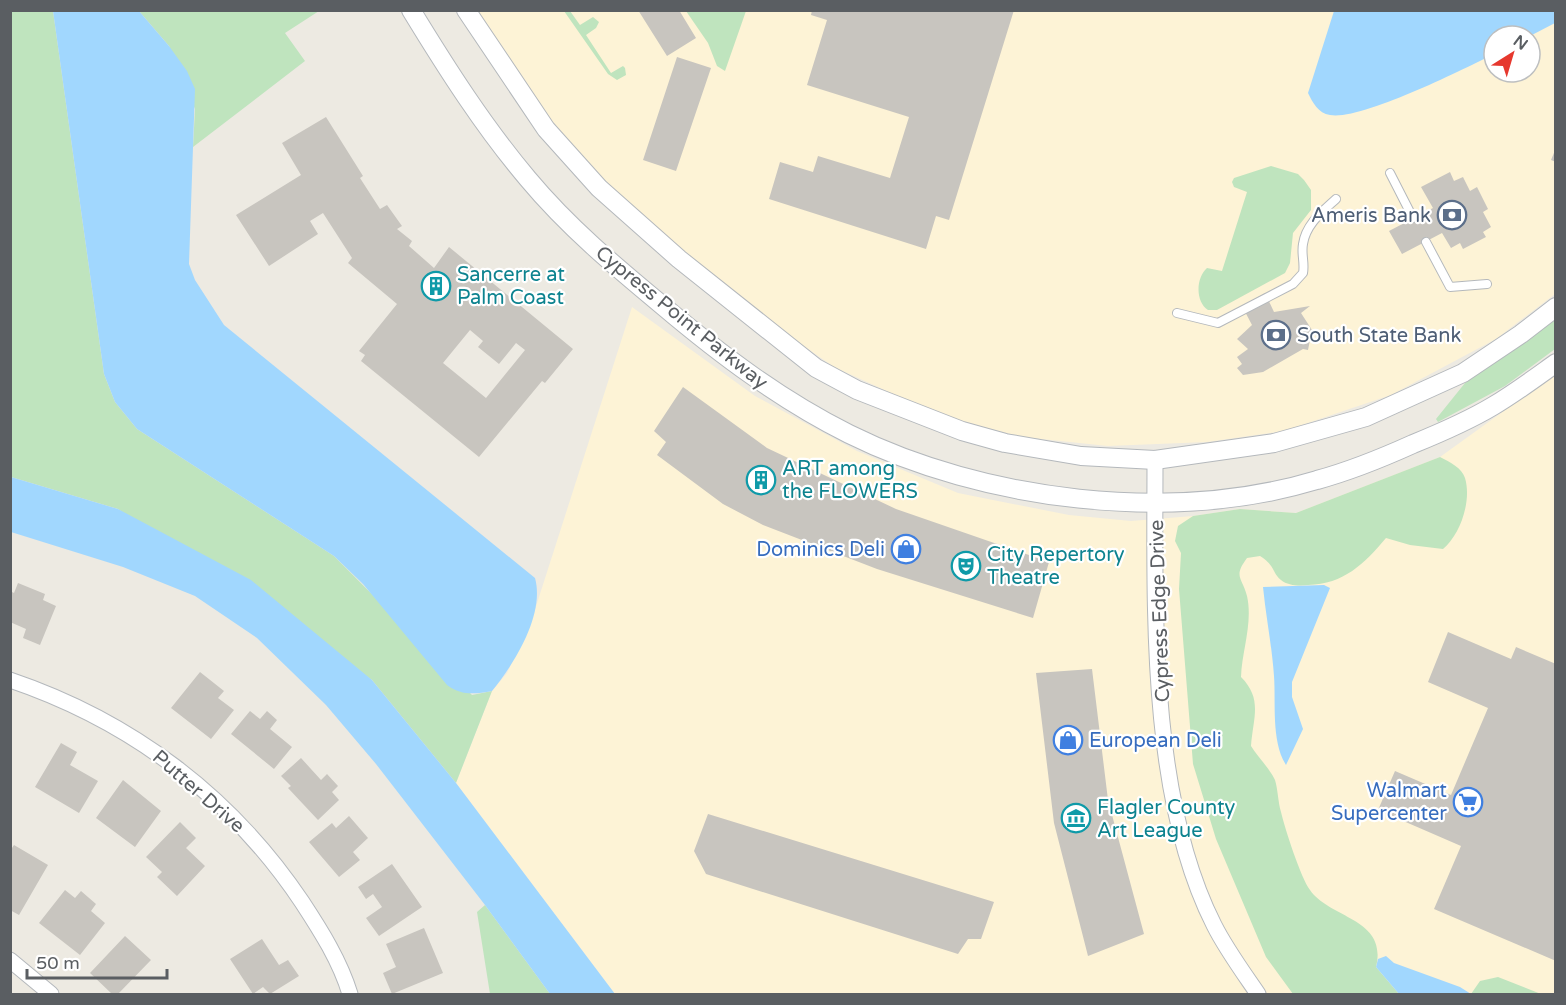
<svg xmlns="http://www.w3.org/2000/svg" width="1566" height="1005" viewBox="0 0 1566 1005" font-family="'Varela Round',sans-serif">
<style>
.commercial{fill:#fdf3d6;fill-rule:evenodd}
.green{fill:#bfe4be}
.water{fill:#a1d7fe}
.building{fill:#c8c5bf;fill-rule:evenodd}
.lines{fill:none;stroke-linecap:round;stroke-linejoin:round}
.service-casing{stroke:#b4b8bc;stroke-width:10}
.minor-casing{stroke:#b4b8bc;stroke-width:17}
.tertiary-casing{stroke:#b4b8bc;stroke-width:20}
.service{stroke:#fff;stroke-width:8}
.minor{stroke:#fff;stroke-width:15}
.tertiary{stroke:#fff;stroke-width:18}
.labels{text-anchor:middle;stroke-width:4.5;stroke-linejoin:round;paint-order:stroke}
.service-label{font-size:20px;fill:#4e5e75;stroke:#fff;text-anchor:end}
.culture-label{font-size:20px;fill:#0d838f;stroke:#fff;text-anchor:start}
.street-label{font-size:20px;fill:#5a5e62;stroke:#fff}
.shop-label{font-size:20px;fill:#366cbe;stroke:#fff;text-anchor:end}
</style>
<rect width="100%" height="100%" fill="#edeae2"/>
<path class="commercial" d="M477,11H1555V294L1496,339L1391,395L1284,431L1207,442L1108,446L1022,437L960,421L913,403L834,367L779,329L668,239L586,163L547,115ZM1494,36H1530V72H1494Z
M632,307L755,396L857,451L958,493L1069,515L1131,521L1193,516L1240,509L1296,513L1440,457L1555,374V994H615L456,783L492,691L507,673L531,622Z"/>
<path class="green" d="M11,11H53L104,374L115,402L137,429L334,556L472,695L492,691L456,783L372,680L118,509L11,477Z
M139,11H319L285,33L305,61L193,147L195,109L169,46Z
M564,11H570L580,25L593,17L599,22L596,28L586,35L611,73L623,66L625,68L626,75L617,80L608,74Z
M686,11H746L725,71L717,66L708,43Z
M1271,166L1298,174L1304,180L1311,190V210L1293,233L1290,263L1285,273L1217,310H1208C1195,301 1196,278 1207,268L1222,271L1247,192L1234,187L1232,182L1234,178Z
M1555,320V349L1505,386L1438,422L1436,419L1465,383Z
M1440,457C1450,462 1462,468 1465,478C1472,501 1460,535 1443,549L1410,545L1386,538C1364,564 1344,584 1308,585C1300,586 1288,586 1281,580C1272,573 1275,565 1260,556L1247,558C1233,577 1242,577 1247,596C1253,623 1242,650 1241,677C1263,699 1253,718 1251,746C1258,757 1270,769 1275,780C1278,790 1278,802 1281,812C1285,829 1301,878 1310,890C1330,919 1388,918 1376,967L1399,994H1293L1266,957L1216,839L1193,764L1179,589L1181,553L1175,541L1178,526L1193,516L1240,509L1296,513Z
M485,905L550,994H490L477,912Z
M1498,977L1541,994H1471L1480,981Z"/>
<path class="water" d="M53,11H139L169,46L187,71L195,89L189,264L195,280L224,325L535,578C545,614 515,663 492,691C475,694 462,696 447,685L363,584L334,556L137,429L115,402L104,374Z
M1334,11H1555V23L1530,36H1494V54C1464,69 1360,121 1330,115C1318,113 1313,103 1308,93Z
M11,477L118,509L251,580L372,680L456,783L615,994H550L485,905L376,764L326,705L257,638L195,596L123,567L11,532Z
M1324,585L1330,588L1292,682V697L1303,729L1286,765C1271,741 1276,703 1274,676C1272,647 1266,617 1263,587Z
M1386,956L1394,963L1460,987L1471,994H1399L1376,967L1378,959Z"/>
<path class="building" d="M638,10H679L696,38L667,56Z
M812,10H1014L949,220L936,216L926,249L769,199L780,162L813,172L818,156L890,178L909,117L807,85L827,20L811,15Z
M677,57L711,68L676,171L643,160Z
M326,117L363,176L360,178L380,209L387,205L402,226L397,229L412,241L409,246L434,268L449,247L573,349L545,383L542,381L479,457L361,361L365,355L359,351L397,304L348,263L352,258L323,213L310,221L318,234L269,266L236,215L301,175L282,143ZM470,330L483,341L478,347L499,364L516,343L525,350L486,398L443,363Z
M1556,148V162L1551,160Z
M1450,172L1454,181L1463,177L1470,191L1477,187L1488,209L1483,212L1491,227L1483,232L1486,237L1463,249L1460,243L1451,248L1442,233L1402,254L1389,231L1433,208L1421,187Z
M1265,293L1274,312L1310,306L1301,313L1312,330L1308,350L1303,349L1263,372L1243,375L1237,368L1242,364L1237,357L1248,349L1237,339L1252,325L1242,306Z
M683,387L767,448L896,509L1049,562L1033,618L877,569L763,525L723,504L657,455L666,442L654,431Z
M18,583L45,594L43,600L56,606L40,645L23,638L26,629L10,622V591L14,593Z
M1448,632L1511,659L1516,647L1556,664V961L1434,909L1461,846L1378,810L1395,771L1451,795L1488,708L1428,682Z
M1092,669L1108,800L1144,934L1088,956L1054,823L1036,673Z
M200,672L224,691L218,698L234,710L211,739L171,708Z
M250,711L260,719L267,711L277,720L270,729L292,747L274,769L231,734Z
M61,743L77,752L70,765L98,781L79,813L35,787Z
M301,758L321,780L327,774L338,786L332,792L339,800L318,820L288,788L291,786L281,776Z
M123,780L161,811L135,847L96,818Z
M708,814L994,902L981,939H968L958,954L706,874L694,851Z
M349,816L368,838L353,852L360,860L339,877L309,842L332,823L336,828Z
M180,822L196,838L186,848L205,866L177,896L157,877L162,872L146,857Z
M14,845L48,865L19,915L10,910V851Z
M392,864L422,907L379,936L366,918L382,907L373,894L366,899L358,887Z
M65,890L75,898L81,891L96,904L91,911L105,923L80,955L39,923Z
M424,928L443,973L392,994L383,973L396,967L386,944Z
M125,936L151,960L118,994H112L90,973Z
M262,939L279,965L288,960L299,976L270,994L263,987L253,994L230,959Z"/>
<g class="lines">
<g class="service-casing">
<path id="service" d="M1390,173L1413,218
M1426,242L1450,287L1487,284
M1177,313L1218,323L1293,284L1303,273C1305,263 1301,254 1303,244C1306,224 1322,212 1336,199"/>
</g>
<g class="minor-casing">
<path id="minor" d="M1155,460C1155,604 1148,795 1214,925C1226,949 1243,972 1258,994
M10,680C131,721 231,796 302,902C321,931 340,961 350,994
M10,960L51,994"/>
</g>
<g class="tertiary-casing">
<path id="tertiary" d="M411,10C447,69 484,127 528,179C568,227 616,267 663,306C721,355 781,400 849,434C984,501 1171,524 1317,480C1350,471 1382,458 1413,444C1440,433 1468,421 1493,406C1515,393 1535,378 1556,363
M466,10L546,129L599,188L679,259L816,368L857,390L962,431L1005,443L1081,456L1155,460L1274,443L1366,417L1463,373L1521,334L1556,307"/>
</g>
<use href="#service" class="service"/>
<use href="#minor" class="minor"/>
<use href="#tertiary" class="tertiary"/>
</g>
<defs>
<g id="bank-ring" transform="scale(1.5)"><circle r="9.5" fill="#fff" stroke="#5c6f8a" stroke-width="1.5"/><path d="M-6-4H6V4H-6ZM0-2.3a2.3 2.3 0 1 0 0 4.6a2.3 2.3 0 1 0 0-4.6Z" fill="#5c6f8a"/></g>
<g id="building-ring" transform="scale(1.5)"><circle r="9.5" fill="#fff" stroke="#0f9aa8" stroke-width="1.5"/><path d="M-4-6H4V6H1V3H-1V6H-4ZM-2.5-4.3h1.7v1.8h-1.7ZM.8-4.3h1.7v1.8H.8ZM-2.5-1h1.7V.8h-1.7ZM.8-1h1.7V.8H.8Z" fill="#0f9aa8"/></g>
<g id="shop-ring" transform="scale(1.5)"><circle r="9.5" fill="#fff" stroke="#3f7fe0" stroke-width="1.5"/><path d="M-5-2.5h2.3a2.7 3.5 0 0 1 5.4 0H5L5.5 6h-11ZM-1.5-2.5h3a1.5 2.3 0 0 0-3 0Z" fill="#3f7fe0"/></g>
<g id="theatre-ring" transform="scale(1.5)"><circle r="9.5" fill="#fff" stroke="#0f9aa8" stroke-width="1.5"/><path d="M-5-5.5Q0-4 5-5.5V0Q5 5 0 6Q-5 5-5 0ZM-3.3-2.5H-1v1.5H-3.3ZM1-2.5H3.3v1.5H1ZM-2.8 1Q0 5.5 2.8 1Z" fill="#0f9aa8"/></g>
<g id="supermarket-ring" transform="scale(1.5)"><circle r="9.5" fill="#fff" stroke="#3f7fe0" stroke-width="1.5"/><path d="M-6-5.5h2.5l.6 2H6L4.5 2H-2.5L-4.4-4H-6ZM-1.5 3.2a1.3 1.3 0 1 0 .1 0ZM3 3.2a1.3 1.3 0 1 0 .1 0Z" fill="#3f7fe0"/></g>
<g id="museum-ring" transform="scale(1.5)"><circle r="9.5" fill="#fff" stroke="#0f9aa8" stroke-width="1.5"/><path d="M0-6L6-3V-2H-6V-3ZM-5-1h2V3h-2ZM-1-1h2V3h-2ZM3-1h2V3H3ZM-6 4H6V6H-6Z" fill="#0f9aa8"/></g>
</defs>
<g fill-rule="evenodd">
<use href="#bank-ring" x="1452" y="215"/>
<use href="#building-ring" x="436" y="286"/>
<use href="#bank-ring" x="1276" y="335"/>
<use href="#building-ring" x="761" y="480"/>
<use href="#shop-ring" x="906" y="549"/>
<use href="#theatre-ring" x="966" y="566"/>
<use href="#shop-ring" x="1068" y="740"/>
<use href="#supermarket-ring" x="1468" y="802"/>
<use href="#museum-ring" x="1076" y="818"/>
</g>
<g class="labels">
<g class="service-label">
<text x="1431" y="222">Ameris Bank</text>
<text x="1297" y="342" text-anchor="start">South State Bank</text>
</g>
<g class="culture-label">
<text x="457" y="281">Sancerre at<tspan x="457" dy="23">Palm Coast</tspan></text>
<text x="782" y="475">ART among<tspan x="782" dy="23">the FLOWERS</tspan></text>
<text x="987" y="561">City Repertory<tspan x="987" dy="23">Theatre</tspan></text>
<text x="1097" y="814">Flagler County<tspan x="1097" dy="23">Art League</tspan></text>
</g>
<g class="street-label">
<text transform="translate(682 317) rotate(39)" y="7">Cypress Point Parkway</text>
<text transform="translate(1159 611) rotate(-92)" y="7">Cypress Edge Drive</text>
<text transform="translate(199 791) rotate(41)" y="7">Putter Drive</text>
</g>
<g class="shop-label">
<text x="885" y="556">Dominics Deli</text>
<text x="1089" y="747" text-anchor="start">European Deli</text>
<text x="1447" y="797">Walmart<tspan x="1447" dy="23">Supercenter</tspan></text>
</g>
</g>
<rect width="1566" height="1005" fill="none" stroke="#5a5e62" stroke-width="24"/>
<g transform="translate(1512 54) rotate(37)"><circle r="28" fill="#ffffff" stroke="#bdbfc0" stroke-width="1.5"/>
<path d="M0-4.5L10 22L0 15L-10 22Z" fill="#e6382e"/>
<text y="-9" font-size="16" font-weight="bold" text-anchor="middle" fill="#5a5e62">N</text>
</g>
<path d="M27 969v9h140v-9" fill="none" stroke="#5a5e62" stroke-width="3"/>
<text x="36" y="969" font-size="18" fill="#5a5e62" stroke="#ffffff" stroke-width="4.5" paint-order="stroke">50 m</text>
</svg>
